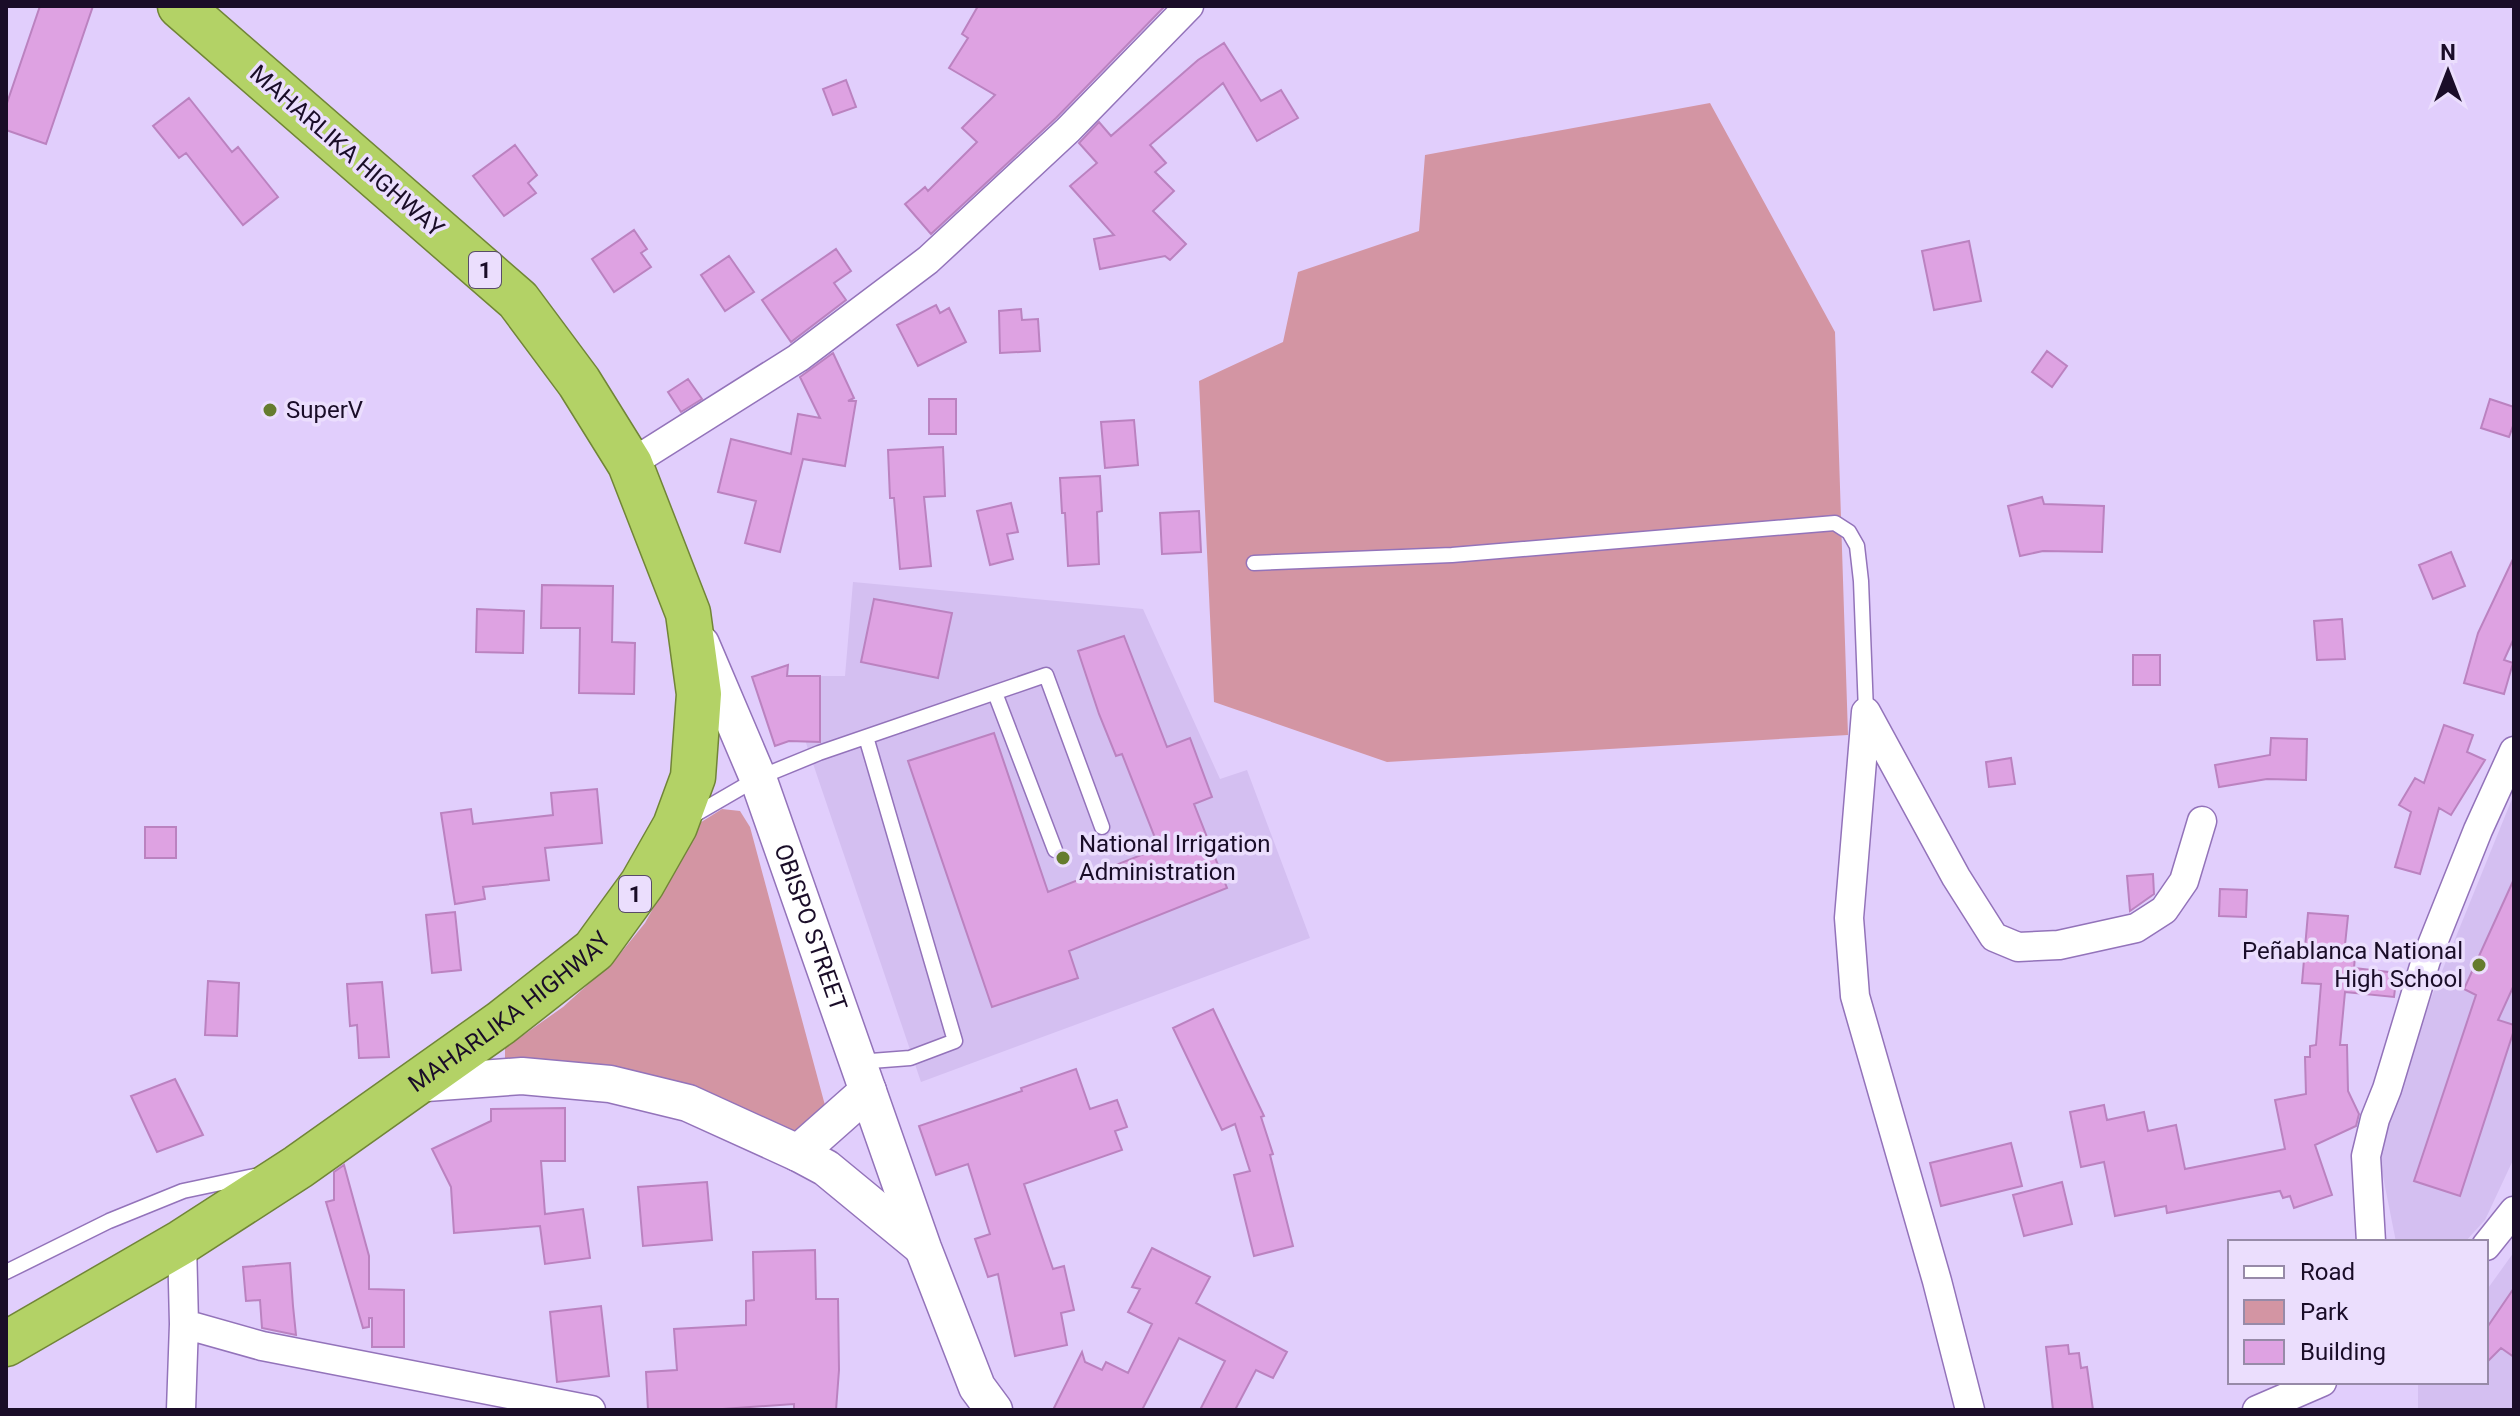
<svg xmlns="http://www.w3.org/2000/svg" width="2520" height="1416" viewBox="0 0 2520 1416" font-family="Roboto,sans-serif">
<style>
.built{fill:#d4bff1}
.green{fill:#d395a3}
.building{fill:#dea2e2;stroke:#bb82c0;stroke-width:2}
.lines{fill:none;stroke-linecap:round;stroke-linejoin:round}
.service-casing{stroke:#9373ba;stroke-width:17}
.minor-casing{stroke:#9373ba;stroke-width:31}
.tertiary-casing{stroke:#9373ba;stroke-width:39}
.trunk-casing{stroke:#718537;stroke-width:47}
.service{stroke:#fff;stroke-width:14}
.minor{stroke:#fff;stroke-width:28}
.tertiary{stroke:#fff;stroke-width:36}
.trunk{stroke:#b3d266;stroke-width:44}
.poi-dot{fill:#657c2e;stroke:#ebdefd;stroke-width:3}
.labels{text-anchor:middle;stroke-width:7;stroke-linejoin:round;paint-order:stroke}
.shield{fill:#ebdefd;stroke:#594c68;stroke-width:2}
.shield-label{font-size:22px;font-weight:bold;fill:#1a0d28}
.street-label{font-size:24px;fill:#1a0d28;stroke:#ebdefd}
.poi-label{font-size:24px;fill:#1a0d28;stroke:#ebdefd;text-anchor:start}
</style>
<rect width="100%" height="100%" fill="#e1cefc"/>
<path class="built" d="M853,582L1143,609L1220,779L1247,770L1310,938L921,1082L805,740L820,741V676H845Z
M2514,794V1158L2485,1220L2465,1242H2396L2375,1136Z
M2514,1252V1410H2418V1382H2486V1291Z"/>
<path class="green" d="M1710,103L1835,332L1848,735L1387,762L1214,702L1199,381L1283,342L1298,272L1419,231L1425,155Z
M722,809L740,811L750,827L826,1109L798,1137L723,1098L644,1076L505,1060V1048L563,1007L615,960L645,923L667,883L687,831Z"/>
<path class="building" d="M40,6H93L46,144L6,130V106Z
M978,6H1165L1056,118L931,234L905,204L925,187L928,191L977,142L962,128L995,95L949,68L968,38L962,34Z
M1224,43L1261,101L1281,90L1298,118L1257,141L1223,83L1150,145L1166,163L1155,172L1174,191L1153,211L1186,244L1170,260L1165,256L1100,269L1094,239L1114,235L1070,186L1097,163L1079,143L1099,122L1111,136L1198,60Z
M846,80L856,107L833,115L823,89Z
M189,98L232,152L238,147L278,197L243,225L186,153L179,158L153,126Z
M515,145L537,175L528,183L536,193L504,216L473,176Z
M634,230L647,249L641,253L651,267L614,292L592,259Z
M1969,241L1981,301L1934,310L1922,251Z
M836,249L851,271L834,283L846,300L791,342L762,300Z
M729,256L754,292L725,311L701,275Z
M936,305L940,313L949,308L966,342L918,366L897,325Z
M1021,309L1022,320L1038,319L1040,351L1000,353L999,311Z
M2047,351L2067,366L2052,387L2032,372Z
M833,353L854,398L848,401H856L845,466L803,459L780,552L745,543L756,501L718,492L731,439L791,454L798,414L820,418L800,377Z
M688,379L702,399L681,412L668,392Z
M929,399H956V434H929Z
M2490,399L2514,407V423L2509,437L2481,428Z
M1134,420L1138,465L1105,468L1101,422Z
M943,447L945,496L924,497L931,566L900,569L894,498H890L888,450Z
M1100,476L1102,511L1097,512L1099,564L1068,566L1065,513H1062L1060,478Z
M2042,497L2044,504L2104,506L2102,552L2043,551L2020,556L2008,506Z
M1011,503L1018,532L1007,534L1013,559L990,565L977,511Z
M1199,511L1201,552L1162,554L1160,513Z
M2451,552L2465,586L2433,599L2419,565Z
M2514,557V638L2504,660L2513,663L2504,694L2464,683L2478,633Z
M542,585L613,586L612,642L635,643L634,694L579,693L580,628H541Z
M874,599L952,613L938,678L861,662Z
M477,609L524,611L523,653L476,652Z
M2342,619L2345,659L2317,660L2314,621Z
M1124,636L1167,747L1190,738L1212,797L1194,804L1227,888L1069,951L1078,978L992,1007L908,761L994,733L1048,892L1159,848L1122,754L1116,756L1099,714L1078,651Z
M2133,655H2160V685H2133Z
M788,665L787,676H820V742L789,741L775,746L752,677Z
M2444,725L2473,735L2467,752L2485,760L2451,815L2439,808L2420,874L2395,867L2411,812L2399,805L2415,778L2424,783Z
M2271,738L2307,739L2306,780L2267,779L2219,787L2215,765L2270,755Z
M2011,758L2015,784L1989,787L1986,762Z
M597,789L602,843L545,848L549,880L483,887L485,899L455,904L441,813L471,809L473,824L553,815L551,793Z
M145,827H176V858H145Z
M2153,874L2154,894L2130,911L2127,876Z
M2514,879V985L2498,1020L2514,1025V1030L2460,1196L2414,1181L2476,995L2464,989Z
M2220,889L2247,890L2246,917L2219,916Z
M455,912L461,970L432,973L426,915Z
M2308,913L2348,916L2345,945L2356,946L2354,968L2397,973L2394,997L2345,992L2340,1045H2347L2348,1091L2359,1114L2356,1126L2315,1145L2332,1195L2294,1208L2290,1196L2283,1198L2280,1191L2167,1213L2166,1206L2115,1216L2104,1162L2081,1167L2070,1112L2104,1105L2107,1120L2144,1112L2148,1131L2176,1125L2185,1169L2285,1149L2275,1100L2306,1094L2305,1057H2310V1046L2316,1045L2321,984L2302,983Z
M208,981L239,983L237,1036L205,1035Z
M382,982L389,1057L359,1058L357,1025L350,1026L347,984Z
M1213,1009L1264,1116L1261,1117L1273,1154L1270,1155L1293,1246L1254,1256L1234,1175L1250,1171L1235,1124L1222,1130L1173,1028Z
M1076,1069L1090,1109L1117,1100L1127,1127L1115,1131L1122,1150L1024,1184L1053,1269L1064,1266L1074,1310L1061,1313L1067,1345L1015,1356L998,1274L988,1277L975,1239L990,1234L968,1164L936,1175L919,1126L1022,1091L1021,1088Z
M175,1079L203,1135L157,1152L131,1096Z
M565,1108V1161H541L545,1214L583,1209L590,1258L545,1264L540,1226L454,1233L451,1187L432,1149L491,1121V1109Z
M2011,1143L2022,1186L1941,1206L1930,1163Z
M344,1165L369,1256V1289L404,1290V1347H372V1318H369V1327L363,1328L326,1202L334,1200V1172Z
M707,1182L712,1240L643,1246L638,1187Z
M2062,1182L2072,1224L2024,1236L2013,1195Z
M1152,1248L1210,1277L1196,1303L1287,1352L1273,1378L1256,1370L1235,1410H1200L1225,1361L1179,1338L1142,1410H1053L1082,1352L1085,1362L1102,1370L1106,1362L1128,1373L1152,1324L1128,1312L1140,1289L1132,1287Z
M815,1250L816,1299H838L839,1370L836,1410H794V1404L709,1410H648L646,1372L677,1370L674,1329L746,1325V1301L754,1300L753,1252Z
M290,1263L293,1306L296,1335L262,1328L260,1300L246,1301L243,1267Z
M2514,1288V1357L2501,1348L2486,1363V1329Z
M601,1306L609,1376L557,1382L550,1312Z
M2068,1345L2069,1354L2079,1353L2081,1368L2087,1367L2093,1410H2053L2046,1347Z"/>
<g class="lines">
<g class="service-casing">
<path id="service" d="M1254,563L1452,555L1835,523L1849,532L1857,546L1861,581L1866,712
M995,693L1055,850
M689,818L758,778L819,753L1046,675L1102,827
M858,1062L910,1058L955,1041L866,737
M6,1272L109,1221L183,1191L254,1176"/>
</g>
<g class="minor-casing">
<path id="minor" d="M630,464L798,358L928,260L1068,130L1189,6
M1866,712L1849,918L1855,996L1937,1281L1970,1410
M1866,712L1956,877L1994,937L2018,947L2059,945L2136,928L2164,910L2184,881L2202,821
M2371,1242L2366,1156L2375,1119L2387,1089L2426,960L2478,830L2514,751
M2486,1246L2514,1211
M184,1324L262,1346L591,1410
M181,1410L184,1324L182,1242
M2257,1410L2322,1382"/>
</g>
<g class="tertiary-casing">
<g id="tertiary">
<path id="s1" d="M701,644L758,778L923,1248L977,1387L994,1410"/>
<path d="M412,1084L522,1076L610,1084L688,1103L798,1153L826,1168L922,1247"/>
<path d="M798,1153L868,1091"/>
</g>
</g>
<g class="trunk-casing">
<g id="trunk">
<path id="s2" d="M6,1344L182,1242L298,1167L501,1023L594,950L642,884L675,826L693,777L699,694L688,613L630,464L579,382L518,300L180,6"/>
</g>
</g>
<use href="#service" class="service"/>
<use href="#minor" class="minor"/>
<use href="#tertiary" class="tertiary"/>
<use href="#trunk" class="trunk"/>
</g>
<g class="poi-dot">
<circle cx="270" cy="410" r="8"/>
<circle cx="1063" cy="858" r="8"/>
<circle cx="2479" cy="965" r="8"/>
</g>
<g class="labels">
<g class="shield">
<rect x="469" y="252" width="32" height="36" rx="6"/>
<rect x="619" y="876" width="32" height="36" rx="6"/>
</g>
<g class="shield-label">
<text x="485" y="278">1</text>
<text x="635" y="902">1</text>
</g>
<g class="street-label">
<text transform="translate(347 151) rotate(41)" y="8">MAHARLIKA HIGHWAY</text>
<text dy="8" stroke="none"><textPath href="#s1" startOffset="304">OBISPO STREET</textPath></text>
<text dy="8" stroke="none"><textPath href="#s2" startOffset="604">MAHARLIKA HIGHWAY</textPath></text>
</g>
<g class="poi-label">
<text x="286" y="418">SuperV</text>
<text x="1079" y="852">National Irrigation<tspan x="1079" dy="28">Administration</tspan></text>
<text x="2463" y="959" text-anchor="end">Peñablanca National<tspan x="2463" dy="28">High School</tspan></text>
</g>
</g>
<rect width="2520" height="1416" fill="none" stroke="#1a0d28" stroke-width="16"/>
<rect x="2228" y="1240" width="260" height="144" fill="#ebdefd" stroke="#978aa8" stroke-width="2"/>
<rect x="2244" y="1266" width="40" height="12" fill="#ffffff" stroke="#978aa8" stroke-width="2"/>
<text x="2300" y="1280" font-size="24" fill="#1a0d28">Road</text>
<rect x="2244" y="1300" width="40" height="24" fill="#d395a3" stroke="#978aa8" stroke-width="2"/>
<text x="2300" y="1320" font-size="24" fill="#1a0d28">Park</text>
<rect x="2244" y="1340" width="40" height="24" fill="#dea2e2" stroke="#978aa8" stroke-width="2"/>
<text x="2300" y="1360" font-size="24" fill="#1a0d28">Building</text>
<g transform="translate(2448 72)" stroke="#ebdefd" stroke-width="6" paint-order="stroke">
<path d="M0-6L14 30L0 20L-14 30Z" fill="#1a0d28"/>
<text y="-12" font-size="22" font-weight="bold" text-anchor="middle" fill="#1a0d28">N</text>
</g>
</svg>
